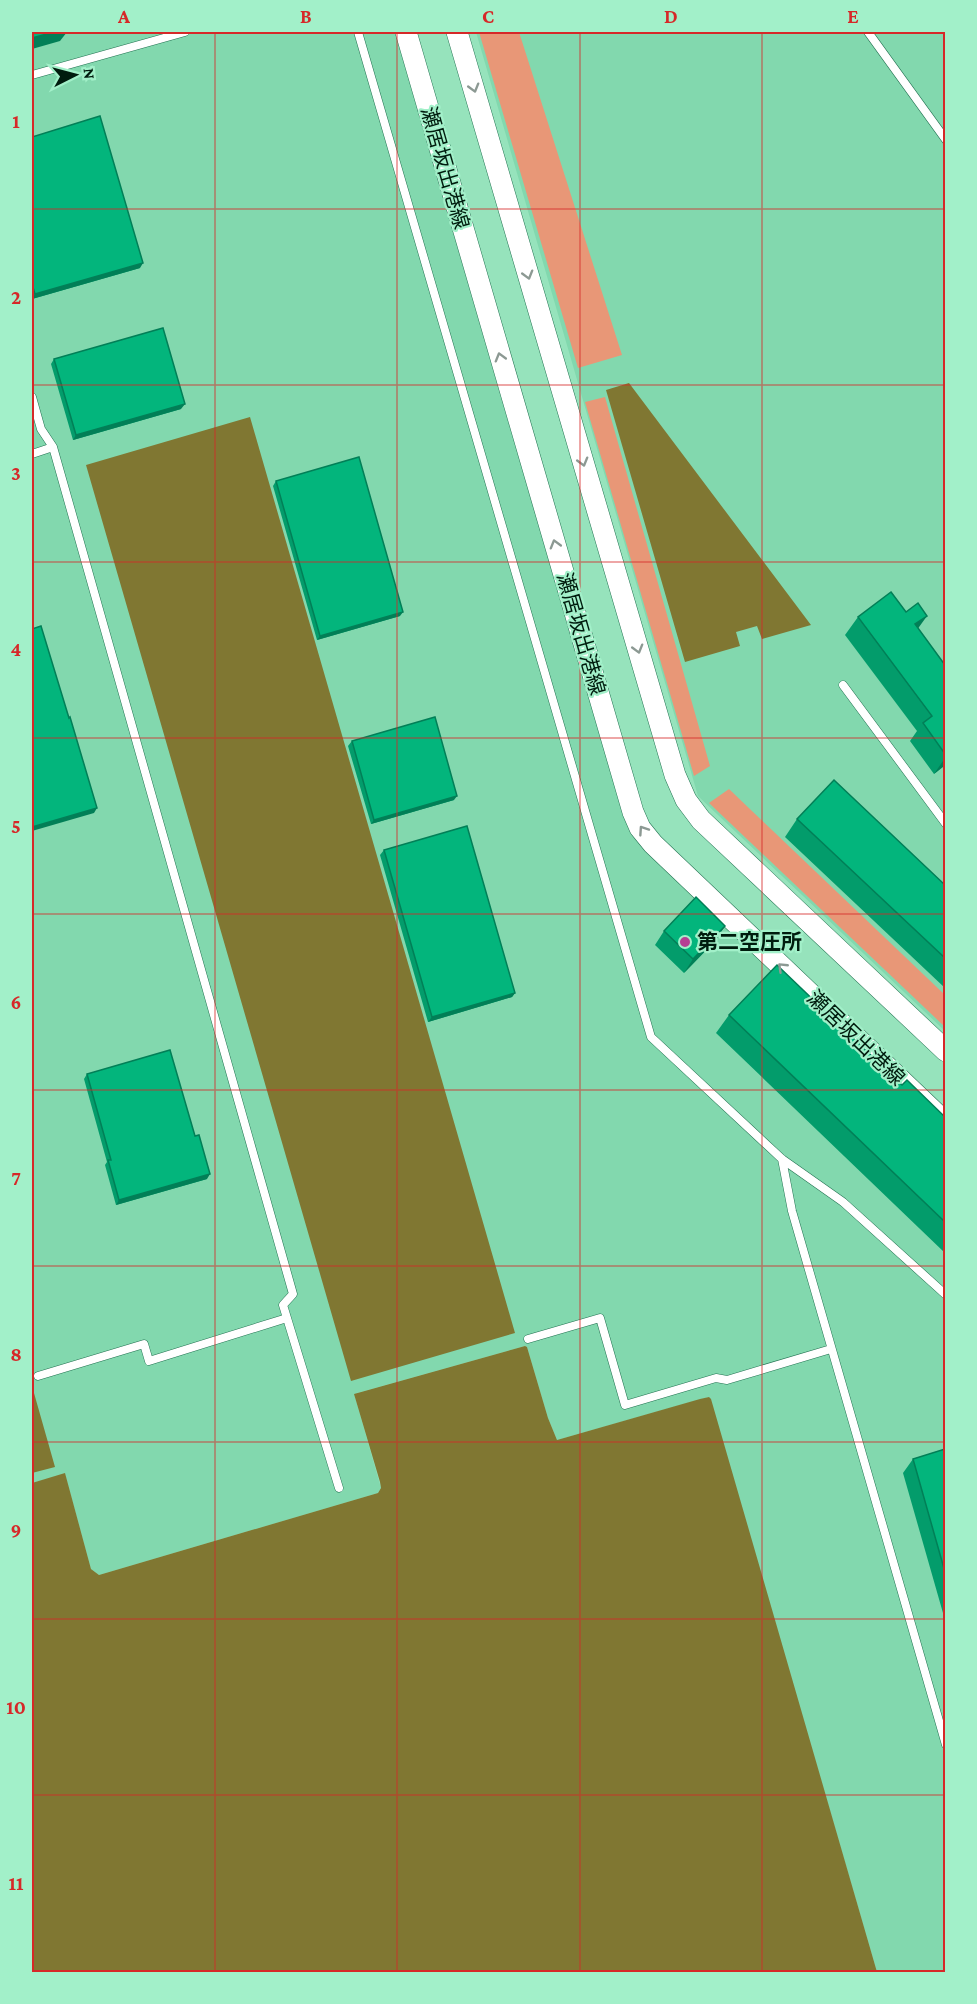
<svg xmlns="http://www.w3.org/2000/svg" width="977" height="2004" viewBox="0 0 977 2004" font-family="'Crimson Pro','Noto Sans JP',serif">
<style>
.built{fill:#82d8ae}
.green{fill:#e89777}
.water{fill:#807732}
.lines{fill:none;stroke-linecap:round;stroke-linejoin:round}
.service-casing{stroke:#237352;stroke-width:9}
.secondary-casing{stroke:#237352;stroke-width:22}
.service{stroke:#fff;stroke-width:8}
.secondary{stroke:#fff;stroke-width:21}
.wall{fill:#039c6b}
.shaded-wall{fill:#027f57}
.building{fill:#03b57c;stroke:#027f57;stroke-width:1.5}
.oneway{stroke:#8c9993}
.grid{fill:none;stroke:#d62828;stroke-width:1.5;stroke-opacity:0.55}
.poi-dot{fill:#b73f93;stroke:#a2f0c9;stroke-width:2}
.labels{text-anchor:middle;stroke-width:4.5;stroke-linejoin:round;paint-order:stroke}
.street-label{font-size:21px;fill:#001c0e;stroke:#a2f0c9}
.poi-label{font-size:21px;font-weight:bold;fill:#001c0e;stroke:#a2f0c9;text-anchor:start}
.neatline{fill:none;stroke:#d62828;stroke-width:2}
.grid-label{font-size:20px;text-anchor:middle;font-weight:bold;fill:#d62828}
</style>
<rect width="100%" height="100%" fill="#96e3bc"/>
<path class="built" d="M32,32H395L503,405L631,835L945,1133V1972H877L709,1397L557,1440L548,1418L527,1347L525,1346L357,1393L355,1397L381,1488L378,1493L99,1575L91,1569L65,1474L32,1483Z
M476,32H945V1031L698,796Z"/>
<path class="green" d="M479,32H519L622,355L578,368Z
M605,397L710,766L694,776L585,402Z
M729,789L945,995V1027L709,803Z"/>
<path class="water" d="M629,383L811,625L762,639L757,626L736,632L740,646L685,662L606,390Z
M250,417L515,1333L351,1381L86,465Z
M525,1346L527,1347L548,1418L557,1440L700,1399L709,1397L711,1399L877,1972H32V1483L65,1473L91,1569L99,1575L378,1493L381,1488L380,1482L354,1394Z
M32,1386L55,1467L32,1473Z"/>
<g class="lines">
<g class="service-casing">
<path id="service" d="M358,32L651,1037L782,1159L843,1202L946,1295
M868,32L946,140
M32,75L185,32
M32,397L41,429L53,447L293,1294L283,1305L339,1488
M32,454L53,447
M843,685L946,824
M782,1159L792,1211L946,1745
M528,1339L600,1318L625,1405L716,1378L727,1380L831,1349
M38,1376L144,1344L149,1361L287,1318"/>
</g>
<g class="secondary-casing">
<path id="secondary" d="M406,32L633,812L640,828L653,844L946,1123
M457,32L675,775L686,800L701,820L946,1051"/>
</g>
<use href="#service" class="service"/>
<use href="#secondary" class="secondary"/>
</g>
<path class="wall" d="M32,137L140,268L32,299Z
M54,359L181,409L73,440L51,364Z
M276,481L400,616L317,640L273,486Z
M906,612L945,665V768L944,766L934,774L910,741L917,731L845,635L858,617Z
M352,741L454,800L371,824L348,746Z
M797,819L945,885V988L785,837Z
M384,850L515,993L512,997L428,1022L380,855Z
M664,931L716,940L684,973L655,945Z
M729,1015L902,1085L945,1117V1253L716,1033Z
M87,1074L207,1179L116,1205L105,1165L107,1162L84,1079Z
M945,1449V1620L903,1473L913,1459Z"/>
<path class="shaded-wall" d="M54,32H67L60,41L32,49V38Z
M143,263L140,268L32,299L35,294Z
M185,404L181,409L73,440L76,435Z
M403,612L400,616L317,640L320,636Z
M927,616L914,634L915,624Z
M945,758V764L944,766L934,774Z
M457,796L454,800L371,824L374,820Z
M97,808L94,813L32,831V827Z
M725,926L716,940L684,973L693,959Z
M515,993L512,997L428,1022L432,1017Z
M210,1174L207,1179L116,1205L119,1200Z"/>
<path class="building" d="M32,32H54L32,38Z
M100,116L143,263L35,294L32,284V137Z
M163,328L185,404L76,435L54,359Z
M359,457L403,612L320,636L276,481Z
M891,592L906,612L918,603L927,616L915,624L945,665V754L923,723L932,716L858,617Z
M41,626L69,718L70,717L97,808L32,827V629Z
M435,717L457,796L374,820L352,741Z
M834,780L945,885V958L797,819Z
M467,826L515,993L432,1017L384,850Z
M696,897L725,926L693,959L664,931Z
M777,965L902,1085L907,1080L945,1117V1222L729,1015Z
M170,1050L195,1136L199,1135L210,1174L119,1200L108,1160H111L87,1074Z
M945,1449V1572L913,1459Z"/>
<defs><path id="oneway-chevron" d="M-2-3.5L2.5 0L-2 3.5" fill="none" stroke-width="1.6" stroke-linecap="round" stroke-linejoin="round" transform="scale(1.5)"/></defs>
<g class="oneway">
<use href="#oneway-chevron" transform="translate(474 88) rotate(74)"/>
<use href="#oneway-chevron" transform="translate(528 275) rotate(74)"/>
<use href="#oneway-chevron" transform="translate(500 357) rotate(-106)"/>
<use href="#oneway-chevron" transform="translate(583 462) rotate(74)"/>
<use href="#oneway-chevron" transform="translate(555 544) rotate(-106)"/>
<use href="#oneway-chevron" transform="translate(638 649) rotate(74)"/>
<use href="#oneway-chevron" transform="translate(643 830) rotate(-124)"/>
<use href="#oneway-chevron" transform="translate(782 967) rotate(-136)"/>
</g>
<path class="grid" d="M215,32V1972M397,32V1972M580,32V1972M762,32V1972M32,209H946M32,385H946M32,562H946M32,738H946M32,914H946M32,1090H946M32,1266H946M32,1442H946M32,1619H946M32,1795H946"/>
<circle class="poi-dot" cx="685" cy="942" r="6"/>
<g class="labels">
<g class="street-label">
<text transform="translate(445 168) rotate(74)" y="7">瀬居坂出港線</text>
<text transform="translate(581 634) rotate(74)" y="7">瀬居坂出港線</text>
<text transform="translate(856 1038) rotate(44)" y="7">瀬居坂出港線</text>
</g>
<g class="poi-label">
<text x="697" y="949">第二空圧所</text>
</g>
</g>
<rect width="977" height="2004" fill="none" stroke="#a2f0c9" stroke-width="66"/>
<g transform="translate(75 75) rotate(84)" stroke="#a2f0c9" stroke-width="4.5" paint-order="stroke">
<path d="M0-4.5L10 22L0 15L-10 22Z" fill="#001c0e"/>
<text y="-9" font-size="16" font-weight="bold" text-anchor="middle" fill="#001c0e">N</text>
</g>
<rect x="33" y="33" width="911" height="1938" class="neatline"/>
<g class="grid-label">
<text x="124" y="23">A</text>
<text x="306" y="23">B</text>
<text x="488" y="23">C</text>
<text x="671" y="23">D</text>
<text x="853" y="23">E</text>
<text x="16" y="128">1</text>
<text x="16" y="304">2</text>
<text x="16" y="480">3</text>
<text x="16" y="656">4</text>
<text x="16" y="833">5</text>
<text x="16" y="1009">6</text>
<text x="16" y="1185">7</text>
<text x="16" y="1361">8</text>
<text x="16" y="1537">9</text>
<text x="16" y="1714">10</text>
<text x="16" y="1890">11</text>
</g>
</svg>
